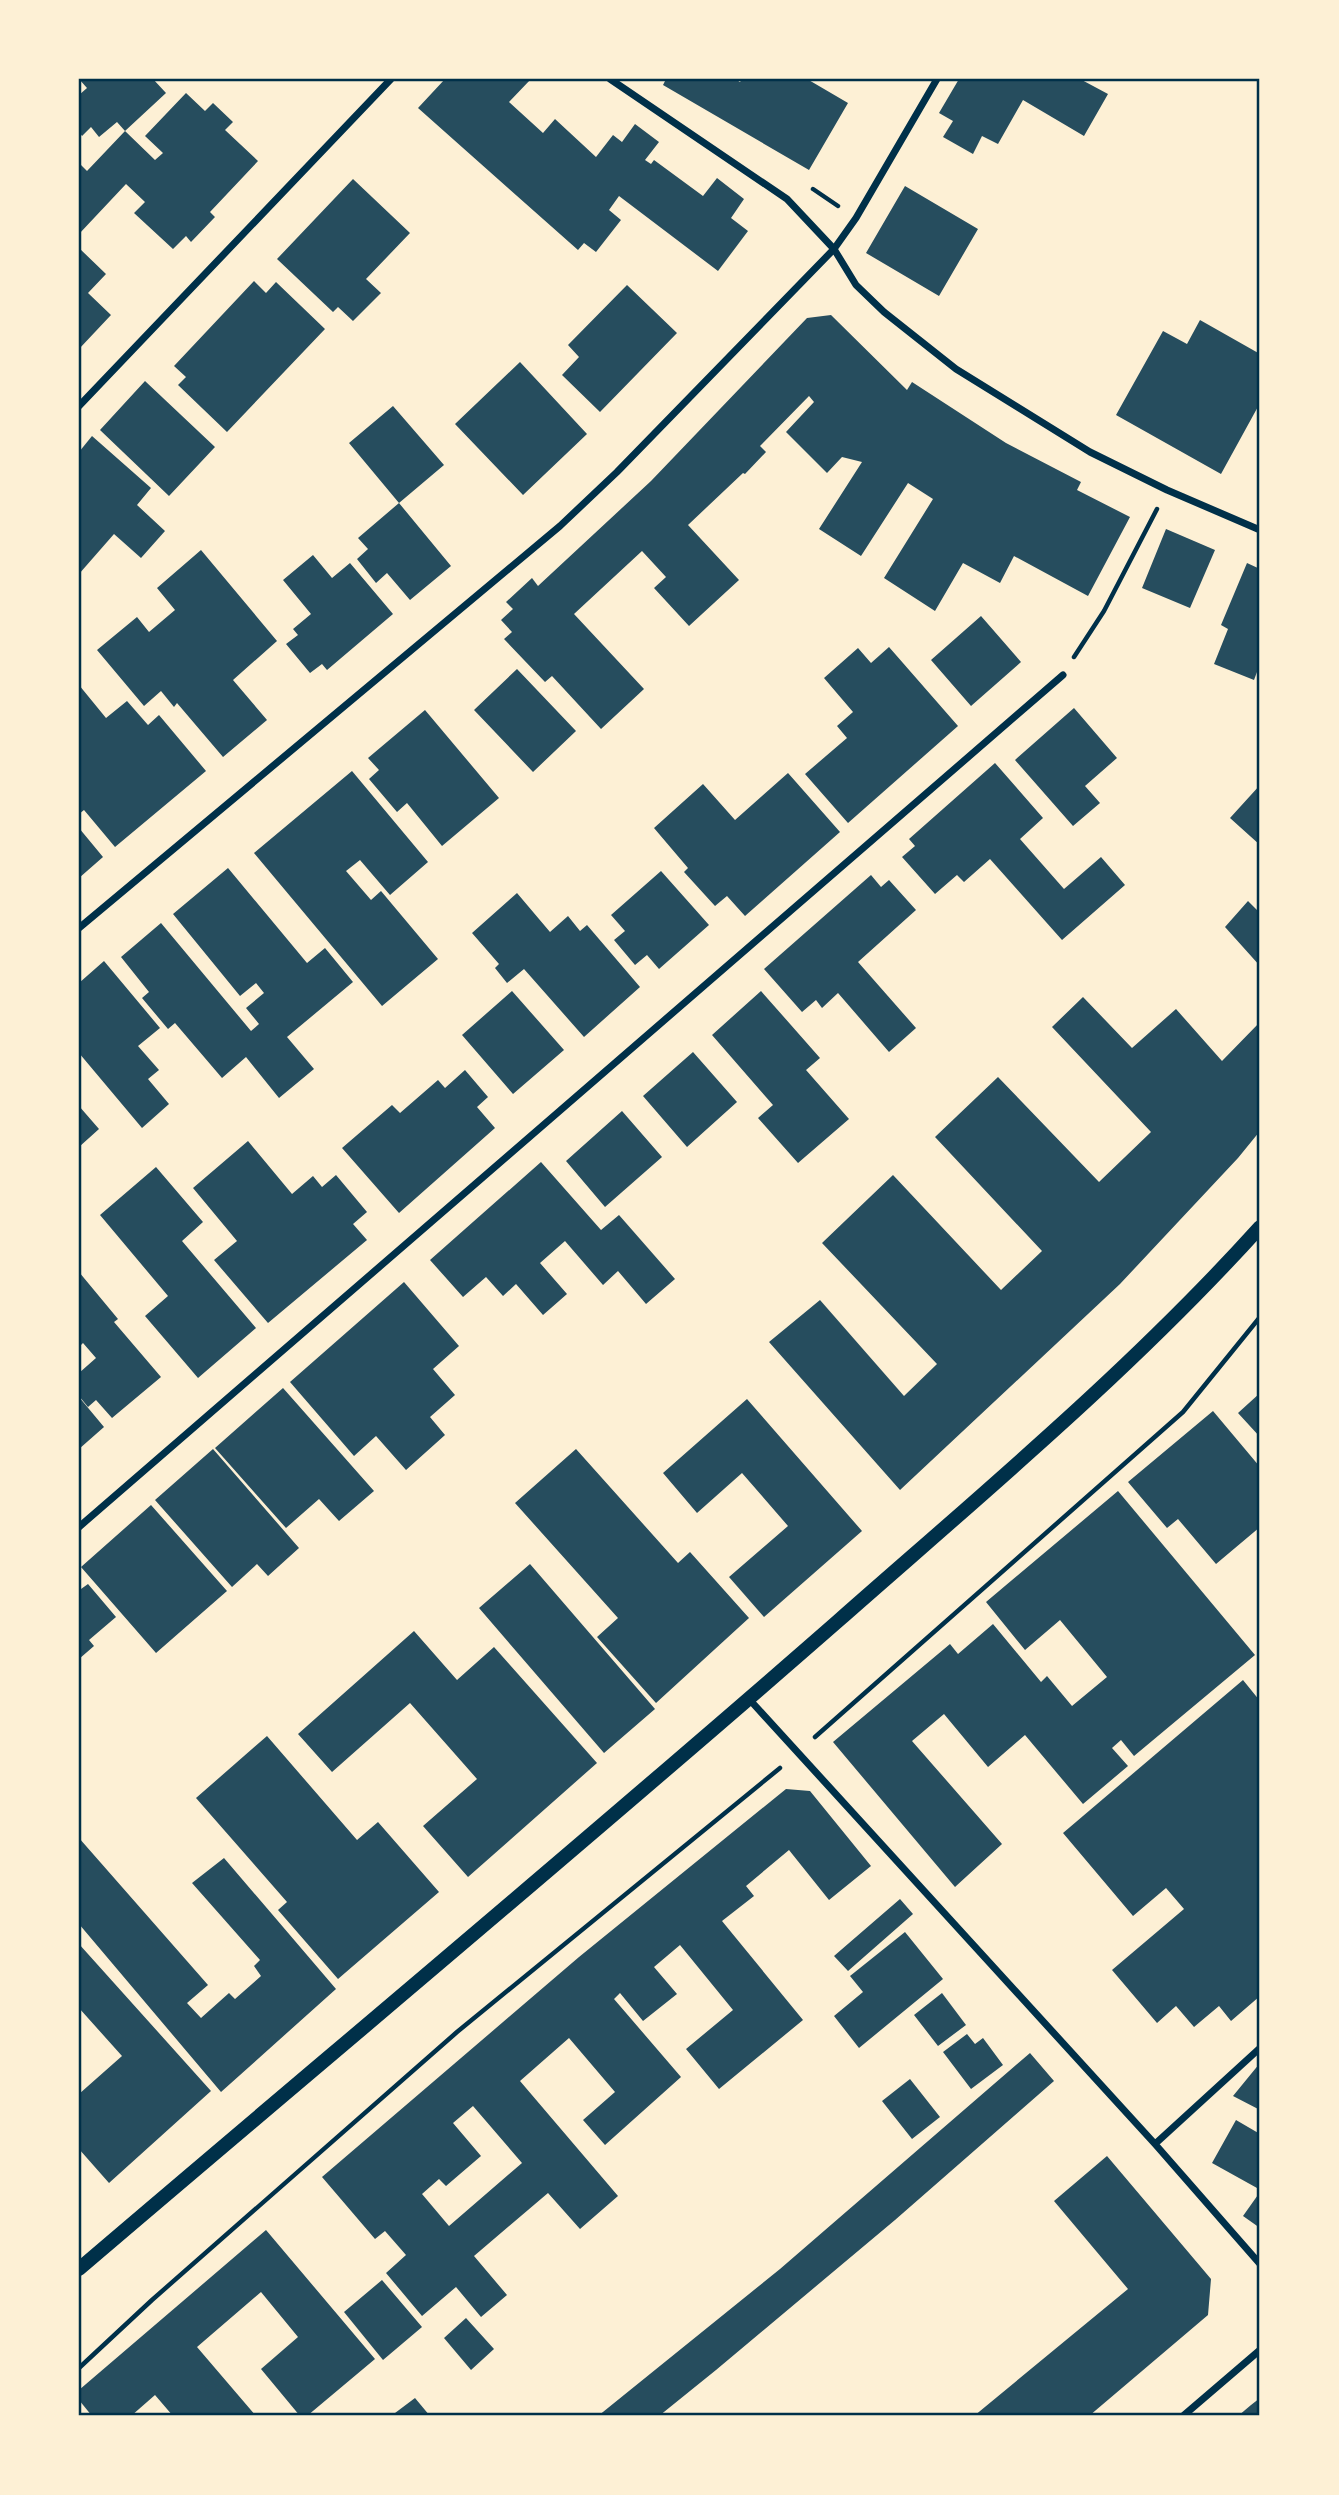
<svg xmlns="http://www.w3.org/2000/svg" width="1339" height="2495" viewBox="0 0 1339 2495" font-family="'IBM Plex Sans',sans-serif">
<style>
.building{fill:#264d5e;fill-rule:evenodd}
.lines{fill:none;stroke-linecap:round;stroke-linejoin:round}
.path{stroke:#003049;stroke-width:4.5}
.minor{stroke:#003049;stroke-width:7}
.secondary{stroke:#003049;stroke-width:14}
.neatline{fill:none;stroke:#003049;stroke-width:2.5}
</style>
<rect width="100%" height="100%" fill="#fdf0d5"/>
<path class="building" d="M79,79H153L166,93L125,131L117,122L99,137L91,127L82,136L79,132V95L87,88Z
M445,79H531L509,102L543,133L555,119L596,157L613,135L622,142L635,124L659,142L645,160L651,164L654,160L703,196L717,178L744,199L731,218L748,231L718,271L619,196L609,210L621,220L596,252L584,243L578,250L418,108Z
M666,79H735L740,82L742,79H807L848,103L809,170L663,85Z
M959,79H1080L1108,94L1084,136L1023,100L998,144L982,136L973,154L943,137L953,121L939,113Z
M186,93L205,111L213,103L233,122L225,130L258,161L210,212L215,217L191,242L186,236L173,249L134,213L145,202L126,184L79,234V163L87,171L125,131L155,160L163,153L145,136Z
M353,179L410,233L366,279L381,293L353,321L338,307L333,312L277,259Z
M905,186L978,229L939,296L866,253Z
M79,248L106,274L88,293L111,315L79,349Z
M254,281L266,293L276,282L325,329L227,432L178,385L186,377L174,366Z
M627,285L677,333L600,412L562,375L579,357L568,345Z
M831,315L907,390L912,382L1006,443L1081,482L1077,490L1130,517L1088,596L1014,556L1000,583L963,563L935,611L884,578L933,499L908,483L861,556L819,529L862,462L842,457L827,473L786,432L814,402L809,396L760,446L766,452L745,474L743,473L688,525L739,580L689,626L654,588L666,577L642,551L574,614L644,689L601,729L552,676L545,682L504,639L512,632L501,620L513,609L506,602L532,578L538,586L651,481L807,318Z
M1200,320L1260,354V403L1221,474L1116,415L1163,331L1187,344Z
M520,362L587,434L523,495L455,424Z
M145,381L215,447L169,496L100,430Z
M393,406L444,465L399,503L451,566L410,600L387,573L376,583L357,559L368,549L358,538L399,503L349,443Z
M92,436L151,488L137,505L165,531L141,558L114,534L79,574V452Z
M1166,529L1215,550L1190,608L1142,588Z
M201,550L277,641L233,680L267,720L223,757L177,703L174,707L161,691L144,706L97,650L137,617L149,632L175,610L157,588Z
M313,555L332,578L350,563L393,614L327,670L322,664L310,673L286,644L298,635L293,629L311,614L283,580Z
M1247,563L1260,569V664L1254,680L1214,664L1228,629L1221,625Z
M981,616L1021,662L971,706L931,660Z
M889,647L958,726L848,823L805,774L847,738L837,726L853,712L824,678L858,648L871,663Z
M517,669L576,731L533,772L474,710Z
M79,685L106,718L127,701L148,725L159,715L206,771L115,847L84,810L79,814Z
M1074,708L1117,758L1085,786L1100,803L1073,826L1015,760Z
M425,710L499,798L442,846L407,803L397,812L369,779L379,770L368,758Z
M995,763L1043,818L1020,839L1064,889L1101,857L1125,885L1062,940L990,859L964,882L957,875L935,894L902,857L915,846L909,839Z
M352,771L428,862L390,895L360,860L346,871L371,900L381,891L438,959L382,1006L254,853Z
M788,773L840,832L745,916L727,896L715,906L684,872L688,868L654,828L703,784L735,820Z
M1260,785V845L1230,818Z
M79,828L103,857L79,878Z
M228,868L307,963L325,948L353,982L287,1037L314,1069L279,1098L246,1057L222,1078L175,1023L168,1029L142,998L149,992L121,957L161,923L251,1031L259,1024L246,1008L264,993L256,983L240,996L173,914Z
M661,871L709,925L659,969L647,955L635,965L614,940L625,931L611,915Z
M871,875L881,887L889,880L916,910L858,962L916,1028L889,1052L838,993L822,1008L816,1000L802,1012L764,969Z
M517,893L550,932L568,916L580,931L587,925L640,987L584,1037L524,969L507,983L495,968L499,964L472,933Z
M1248,901L1260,913V966L1225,927Z
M104,961L160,1028L138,1046L159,1070L148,1079L169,1104L142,1128L79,1053V983Z
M512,991L564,1050L513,1094L462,1035Z
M761,991L820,1058L806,1070L849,1119L798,1163L758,1118L773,1105L712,1035Z
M1083,997L1132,1048L1176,1009L1222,1061L1260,1022V1131L1238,1158L1120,1284L900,1490L769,1342L820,1300L904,1396L937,1364L822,1243L893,1175L1001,1290L1042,1251L935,1137L998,1077L1099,1182L1151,1132L1052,1027Z
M693,1052L737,1102L687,1147L643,1096Z
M465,1070L488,1097L477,1107L495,1128L399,1213L342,1148L392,1105L400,1113L438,1080L445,1088Z
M79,1106L99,1129L79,1147Z
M622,1111L662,1157L605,1207L566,1161Z
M248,1141L292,1194L313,1176L322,1187L336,1175L367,1212L353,1224L367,1240L268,1323L214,1260L237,1241L193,1188Z
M541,1162L601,1230L619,1215L675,1279L646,1304L618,1271L603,1285L565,1241L540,1263L567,1294L543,1315L516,1284L503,1296L486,1277L463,1297L430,1260Z
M156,1167L203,1222L182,1241L256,1328L198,1378L145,1316L168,1296L100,1215Z
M79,1272L118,1319L114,1322L161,1377L112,1418L96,1400L88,1407L79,1396V1373L96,1358L83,1343L79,1347Z
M404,1282L459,1346L433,1369L455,1395L430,1417L445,1435L406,1470L376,1436L354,1456L290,1382Z
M283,1388L374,1491L339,1521L319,1499L286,1528L215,1448Z
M1260,1393V1437L1238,1413Z
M79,1397L104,1427L79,1449Z
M747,1399L862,1531L764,1617L729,1577L788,1526L742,1473L697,1513L663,1473Z
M1213,1411L1260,1467V1527L1216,1564L1178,1519L1167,1528L1128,1482Z
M213,1449L299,1548L268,1576L257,1564L232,1587L155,1500Z
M576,1449L678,1563L690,1552L749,1618L656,1703L597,1637L618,1618L515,1503Z
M1118,1491L1255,1655L1134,1756L1121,1740L1112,1748L1128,1766L1083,1804L1025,1735L988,1767L944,1714L912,1741L1002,1844L955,1887L833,1742L950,1644L958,1654L993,1624L1041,1682L1047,1676L1072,1706L1107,1677L1060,1620L1025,1650L986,1602Z
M151,1505L227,1591L156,1653L81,1567Z
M530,1564L655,1709L604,1753L479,1608Z
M88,1584L116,1617L89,1640L94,1646L79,1659V1586L81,1589Z
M414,1631L457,1680L494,1647L597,1763L468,1877L423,1826L477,1779L410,1703L332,1772L298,1734Z
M1243,1680L1260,1701V1996L1231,2021L1219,2006L1194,2027L1176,2006L1157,2023L1112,1970L1184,1909L1166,1888L1133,1916L1063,1833Z
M267,1736L357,1840L378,1822L439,1892L338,1979L278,1910L287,1902L196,1798Z
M786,1789L810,1791L871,1866L829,1900L789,1850L746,1886L754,1896L722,1921L803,2020L719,2089L686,2049L733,2010L680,1945L654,1967L677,1994L643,2021L620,1993L614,1999L681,2077L605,2145L583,2120L615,2092L569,2038L520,2081L618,2196L580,2229L548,2193L474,2256L507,2295L481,2317L456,2287L422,2316L386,2273L406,2255L385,2231L375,2239L322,2177L579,1957ZM473,2106L522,2163L449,2226L422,2194L439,2179L446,2186L481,2156L453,2123Z
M79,1838L208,1985L187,2003L201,2018L229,1993L235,1999L261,1976L254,1966L260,1960L192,1883L224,1858L336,1989L221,2092L79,1924Z
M900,1899L913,1914L848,1971L834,1956Z
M905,1932L943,1979L859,2048L834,2016L863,1992L850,1976Z
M79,1944L211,2091L109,2183L79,2149V2094L122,2056L79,2008Z
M942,1993L966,2025L938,2046L914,2015Z
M967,2034L975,2044L983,2038L1003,2065L971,2089L943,2052Z
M1030,2053L1054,2081L895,2220L716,2370L659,2416H598L780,2269Z
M1260,2063V2110L1233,2096Z
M910,2079L940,2117L912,2139L882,2101Z
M1236,2120L1260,2134V2182L1257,2188L1212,2163Z
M1107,2156L1211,2279L1208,2315L1089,2416H974L1128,2289L1054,2201Z
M1260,2192V2228L1243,2216Z
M266,2230L375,2359L307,2416H300L261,2369L298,2337L261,2292L197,2347L256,2416H198L196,2414L193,2416H173L155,2395L131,2416H92L79,2400V2390Z
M382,2280L422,2327L383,2360L344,2312Z
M466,2318L494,2349L471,2370L444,2338Z
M415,2398L430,2416H391Z
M1260,2398V2416H1238L1251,2405Z"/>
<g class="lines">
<path class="path" d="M813,189L838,206
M1074,657L1104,611L1157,509
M815,1737L1183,1412L1260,1317
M79,2368L152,2300L457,2032L780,1768"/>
<path class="minor" d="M610,79L787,199L834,249L856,285L884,312L956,369L1090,452L1167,490L1260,530
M79,406L391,79
M79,928L560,526L617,472L834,249L856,218L937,79
M79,1527L1063,675
M749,1699L1155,2144L1260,2264
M1155,2144L1260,2048
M1183,2416L1260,2350"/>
<path class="secondary" d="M79,2269C332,2053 588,1840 838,1621C982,1494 1131,1370 1260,1227"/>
</g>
<rect width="1339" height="2495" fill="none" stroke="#fdf0d5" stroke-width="161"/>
<rect x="80" y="80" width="1178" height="2334" class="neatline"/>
</svg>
